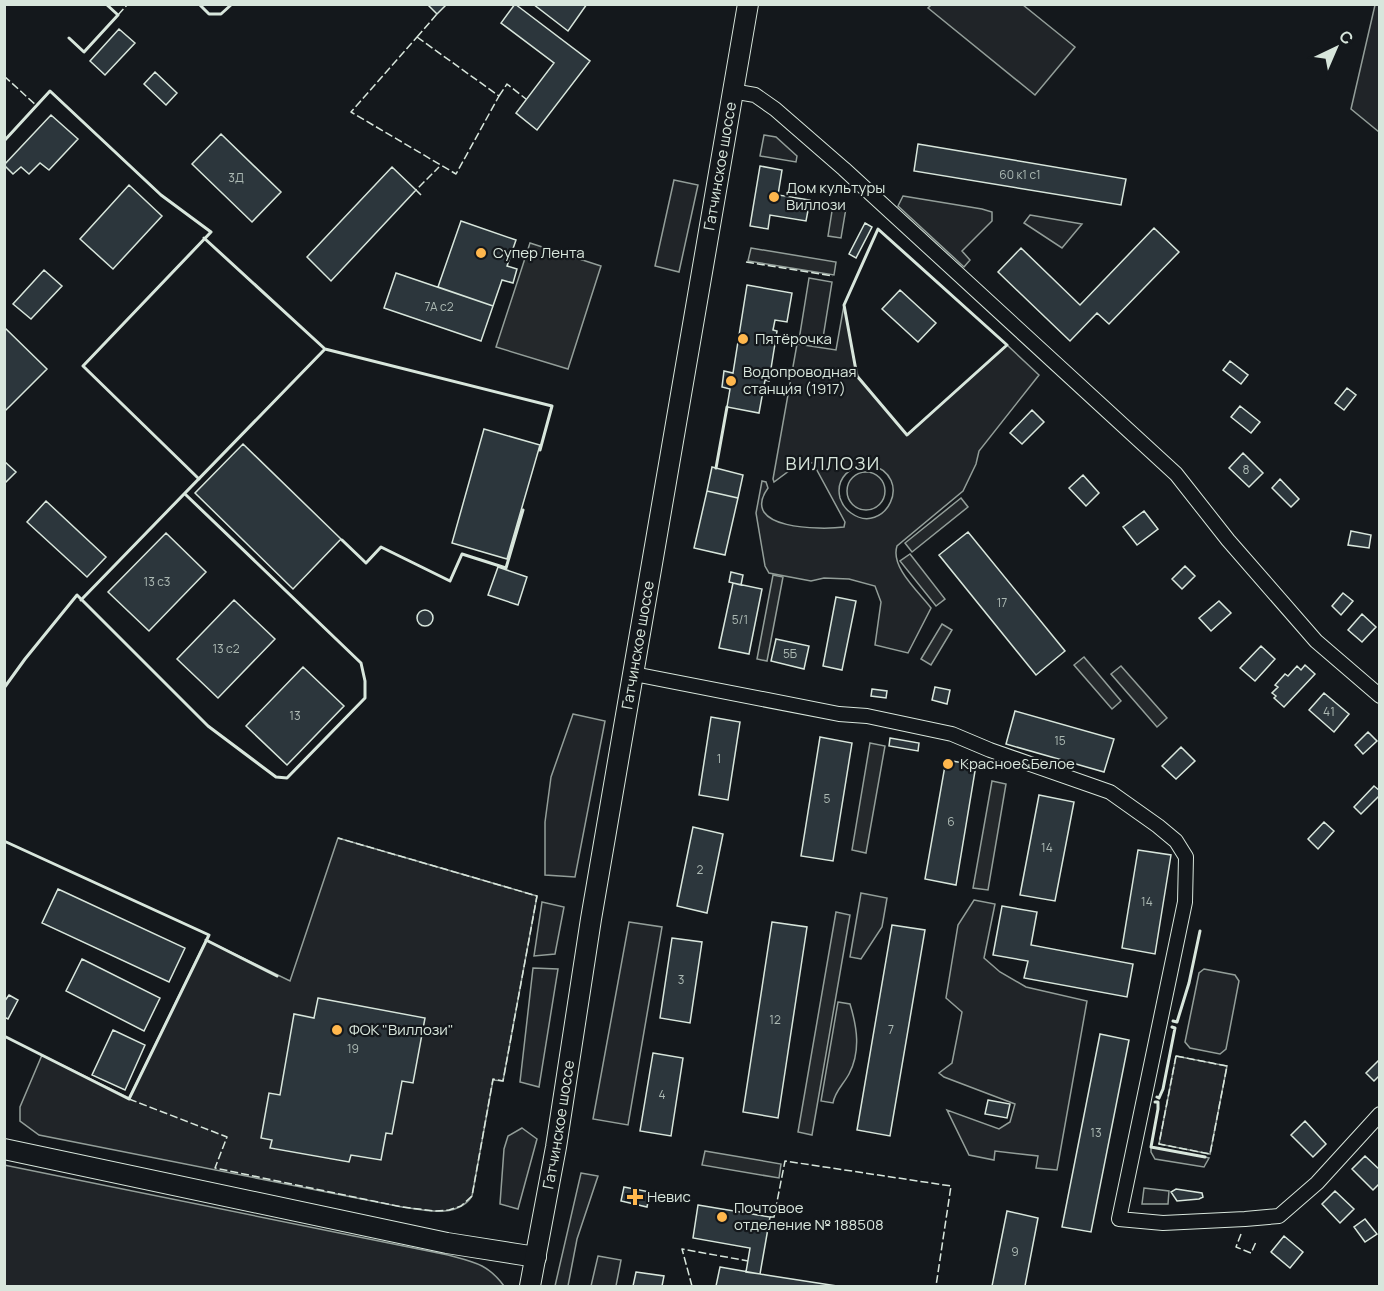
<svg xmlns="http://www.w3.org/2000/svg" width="1384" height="1291" viewBox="0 0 1384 1291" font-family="Manrope,sans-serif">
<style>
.green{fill:#202428;stroke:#939e99;stroke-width:1.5;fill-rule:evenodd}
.parking{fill:#24282b;stroke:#939e99;stroke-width:1.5}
.building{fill:#2c363c;stroke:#d8e6dc;stroke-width:1.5}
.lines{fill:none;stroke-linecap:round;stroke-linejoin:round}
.street-casing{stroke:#d8e6dc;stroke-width:16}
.secondary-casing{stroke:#d8e6dc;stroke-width:22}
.street{stroke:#14181c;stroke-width:14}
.secondary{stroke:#14181c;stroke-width:20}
.fence{stroke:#d8e6dc;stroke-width:1.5;stroke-dasharray:8 3;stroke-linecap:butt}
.wall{stroke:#d8e6dc;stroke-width:3}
.poi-dot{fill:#ffb74d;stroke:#14181c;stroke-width:2}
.labels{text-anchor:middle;stroke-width:4.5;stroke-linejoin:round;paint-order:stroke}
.number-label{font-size:12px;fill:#adbab4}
.street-label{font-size:15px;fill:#d8e6dc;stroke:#14181c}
.poi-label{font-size:15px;fill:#d8e6dc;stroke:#14181c;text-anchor:start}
.quarter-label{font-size:18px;letter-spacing:1.5px;fill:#d8e6dc;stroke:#14181c}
</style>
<rect width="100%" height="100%" fill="#14181c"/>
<path class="green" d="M931,5H1023L1075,47L1035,95L928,8Z
M1375,5H1380L1379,132L1351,109Z
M764,135L776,137L797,156L796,162L760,156Z
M674,180L698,185L679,272L655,266Z
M903,196L982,209L992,212V221L962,251L970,260L964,267L898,206Z
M1030,215L1082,224L1062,248L1024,223Z
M809,278L832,282L822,344L799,340Z
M844,305L857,376L907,435L1007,345L1039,375L979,451L976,464L963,491L897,546C890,567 919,592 931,608L908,653L875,645L881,602L875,586L849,579L824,578L811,581L769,573L765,566L756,513L762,481L766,482L768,488C738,530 822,530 844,527L845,522L813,463L801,462L774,482L773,479L797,344L836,350ZM869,464C917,477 884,537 851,513C845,509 842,504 840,498C835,478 851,465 869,464Z
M847 491a19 19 0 1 1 38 0a19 19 0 1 1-38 0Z
M573,714L605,721L575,877L545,875V822L551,777Z
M338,838L537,896L503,1081L493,1080L472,1196C457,1219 424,1210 402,1207L39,1135L20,1121V1107L42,1055L129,1098L206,940L290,981Z
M861,893L887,898L882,927L861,959L850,957Z
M974,900L995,904L984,958L1000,972L1026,987L1087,1001L1057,1170L1036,1168L1038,1156L995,1151L994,1160L969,1155L947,1110L999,1129L1010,1122L1015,1104L944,1077L939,1073L952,1063L962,1012L946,998L958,925Z
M542,902L564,907L555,954L534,956Z
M629,922L662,927L628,1125L593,1119Z
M533,968L558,969L539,1087L520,1082Z
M1204,969L1235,975L1239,981L1226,1049L1220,1054L1190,1048L1185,1042L1199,973Z
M838,1002L850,1004C857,1027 861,1051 849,1074C843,1085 835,1091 833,1103L821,1101Z
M1176,1056L1227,1066L1210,1154L1159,1144Z
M522,1128L537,1139L518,1209L500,1204L504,1149L508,1136Z
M1151,1147L1205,1157L1209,1158L1204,1167L1155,1159L1151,1152Z
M4,1165L448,1255C474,1262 488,1264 504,1286H5Z
M581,1173L598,1176L577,1239L568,1286H555Z
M1144,1188L1169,1191L1168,1204H1142Z
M598,1256L621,1260L616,1286H591Z"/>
<path class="parking" d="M833,205L846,208L841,238L828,236Z
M530,243L601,266L568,369L496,347Z
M751,248L836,262L834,275L748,261Z
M961,498L968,507L912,552L905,543Z
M910,554L945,599L936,606L900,561Z
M773,575L783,577L767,661L757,659Z
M942,624L952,630L931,665L921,659Z
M1084,657L1121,701L1112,709L1074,665Z
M1121,666L1167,718L1157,727L1111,674Z
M870,743L885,746L866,853L852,850Z
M992,781L1006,784L988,890L973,888Z
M836,912L850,915L812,1135L798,1132Z
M705,1151L781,1164L779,1178L702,1165Z"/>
<path class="building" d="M427,4H447L437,14Z
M515,4L590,61L537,130L516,113L554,63L501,23Z
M533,4H587L568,31Z
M119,29L135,43L105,75L90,61Z
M155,72L177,93L166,105L144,84Z
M51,115L78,139L49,170L40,163L29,174L21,167L13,174L4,165Z
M221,134L281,192L252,222L192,164Z
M918,144L1126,179L1121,205L914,171Z
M760,166L782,170L778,195L810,200L806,221L770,215L768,229L750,226Z
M392,167L416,190L331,281L307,257Z
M129,185L162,216L113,269L80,239Z
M461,221L516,240L507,266L517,269L513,283L502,280L493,306L438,287Z
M865,223L872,227L856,258L849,254Z
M1154,228L1179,252L1109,324L1097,313L1070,341L998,272L1021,248L1080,305Z
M44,270L62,286L31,319L13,304Z
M396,273L493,306L481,341L384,308Z
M747,285L792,293L787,322L775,320L773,330L777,331L769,381L765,380L759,413L727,407L730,389L722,387L724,371L733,373Z
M900,290L936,323L918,342L882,309Z
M4,327L47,369L4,412Z
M1230,361L1248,375L1241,384L1223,370Z
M1347,388L1356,395L1344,410L1335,403Z
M1240,406L1260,422L1251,433L1231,417Z
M1032,410L1044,422L1022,444L1010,433Z
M484,429L540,445L507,559L452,543Z
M243,444L341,539L293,589L195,493Z
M1243,453L1263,473L1249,487L1229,468Z
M4,461L16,472L4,484Z
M712,467L743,475L738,498L707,491Z
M1083,475L1099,493L1086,506L1069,488Z
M1280,479L1299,499L1291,507L1272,488Z
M707,491L738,498L725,555L694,548Z
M46,501L106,557L87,577L27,522Z
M1144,511L1158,529L1137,545L1123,527Z
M1351,531L1371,535L1369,548L1348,545Z
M968,532L1065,651L1036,675L939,555Z
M166,533L206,572L149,631L108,592Z
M1185,566L1195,576L1182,589L1172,579Z
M498,567L527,577L518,605L488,595Z
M731,572L743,575L741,585L729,582Z
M733,583L762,589L749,654L719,648Z
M1343,593L1353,601L1341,615L1332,606Z
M836,597L856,601L842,670L823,666Z
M234,600L275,639L218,698L177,659Z
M1219,601L1231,613L1211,631L1199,618Z
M417 618a8 8 0 1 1 16 0a8 8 0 1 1-16 0Z
M1362,614L1376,627L1362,642L1348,630Z
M776,639L809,646L804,669L771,661Z
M1261,646L1275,659L1255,681L1240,668Z
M1305,665L1315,674L1284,707L1274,698L1276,696L1272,693L1278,687L1275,685L1285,674L1288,676L1297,666L1301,670Z
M303,667L344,706L287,765L246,726Z
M935,687L950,690L947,704L932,700Z
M872,689L887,691L886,698L871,696Z
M1324,693L1349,714L1334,732L1309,710Z
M1015,711L1114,739L1104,772L1006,744Z
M711,717L740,722L728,800L699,795Z
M1368,732L1377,741L1363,754L1355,745Z
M820,737L852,743L833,861L801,856Z
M890,738L919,743L918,751L889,746Z
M1181,747L1195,761L1176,779L1162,766Z
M946,760L976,765L956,885L925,879Z
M1374,786L1380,791V795L1361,814L1354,807Z
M1039,795L1074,802L1055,901L1020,895Z
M1324,822L1334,831L1318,849L1308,839Z
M693,827L723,834L707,913L677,906Z
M1138,850L1171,855L1155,954L1122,948Z
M58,889L185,948L169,982L42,923Z
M1002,906L1037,912L1031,945L1133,964L1127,997L1024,978L1028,961L993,955Z
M772,922L807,927L778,1118L743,1112Z
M892,925L925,930L890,1136L857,1130Z
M672,938L702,942L690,1023L660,1018Z
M82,959L160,998L144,1031L66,991Z
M9,995L18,1000L8,1019L4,1017V1002Z
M318,998L425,1018L413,1083L402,1081L392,1134L386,1133L381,1160L351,1155L349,1162L270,1148L272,1140L261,1138L269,1093L280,1095L294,1014L314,1018Z
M113,1030L145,1045L125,1090L92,1075Z
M1100,1034L1129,1040L1091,1232L1062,1227Z
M653,1053L683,1058L671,1136L640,1131Z
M1380,1059V1075L1374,1081L1366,1073Z
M988,1100L1010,1104L1007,1118L985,1114Z
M1305,1121L1326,1144L1313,1157L1291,1135Z
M1365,1156L1380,1170V1183L1373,1190L1352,1169Z
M624,1187L650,1192L647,1207L621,1201Z
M1176,1189L1202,1193L1203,1197L1199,1199L1177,1201L1171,1192Z
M1335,1191L1354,1209L1340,1223L1322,1204Z
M698,1205L770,1217L760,1274L746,1272L750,1248L693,1238Z
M1007,1211L1038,1218L1025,1286H992Z
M1365,1219L1377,1234L1365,1242L1354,1227Z
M1284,1236L1303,1252L1290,1268L1271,1252Z
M720,1267L766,1275L837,1286H716Z
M636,1272L664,1276L662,1286H633Z"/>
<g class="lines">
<g class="street-casing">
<path id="street" d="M732,91L755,95L775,109L844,169L1176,474L1228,540L1316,641L1380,696
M634,674L839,714L867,716L952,734L990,750L1110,792L1158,826L1176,841L1186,857L1185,902L1119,1219L1163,1223L1245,1219L1279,1216L1317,1183L1380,1114"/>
</g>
<g class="secondary-casing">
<g id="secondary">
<path d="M4,1149L447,1243L536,1257"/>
<path id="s1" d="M530,1286L556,1147L591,919L748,4"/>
</g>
</g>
<use href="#street" class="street"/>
<use href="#secondary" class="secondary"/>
<path class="fence" d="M118,15L128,4
M417,37L499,96L456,174L351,112Z
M417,37L437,14
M4,76L37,106
M499,96L507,84L526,99
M421,195L416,190L439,167
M746,262L833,276
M1176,1056L1227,1066L1210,1154L1159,1144Z
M129,1099L227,1137L215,1168L402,1207L435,1211L449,1210L461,1206L472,1196L493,1079L503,1081L537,896L338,838
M770,1217H774L785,1161L951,1186L936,1286
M1241,1234L1236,1247L1251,1253L1256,1242
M692,1286L682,1249L748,1261"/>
<path class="wall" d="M199,4L209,14H221L232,4
M69,38L84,52L118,15L106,4
M4,141L50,91L161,195L211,232L83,366L199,479
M878,229L1007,345L907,435L857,376L844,305Z
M204,238L325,349
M716,468L727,407
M342,540L366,563L381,547L450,581L462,554L506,568L523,510
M81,600L325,349L552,406L540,450
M4,688L25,659L77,595L208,726L276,777L287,778L365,698V681L361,663L185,494
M4,841L209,935L129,1099L4,1036
M206,940L277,976
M1173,1021L1177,1022L1189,983L1200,931
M1157,1097L1159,1098L1163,1089L1175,1028L1172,1027
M1155,1102H1158V1109L1151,1147L1205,1157"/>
</g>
<g class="poi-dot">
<circle cx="774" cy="197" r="6"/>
<circle cx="481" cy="253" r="6"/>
<circle cx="743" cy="339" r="6"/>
<circle cx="731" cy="381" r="6"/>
<circle cx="948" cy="764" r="6"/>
<circle cx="337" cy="1030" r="6"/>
<path d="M632 1188h6v6h6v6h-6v6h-6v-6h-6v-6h6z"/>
<circle cx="722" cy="1217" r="6"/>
</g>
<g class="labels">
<g class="number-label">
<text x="1020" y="179">60 к1 с1</text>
<text x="236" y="182">3Д</text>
<text x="439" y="311">7А с2</text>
<text x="1246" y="474">8</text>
<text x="157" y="586">13 с3</text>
<text x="1002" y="607">17</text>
<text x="740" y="624">5/1</text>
<text x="226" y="653">13 с2</text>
<text x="790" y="658">5Б</text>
<text x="1329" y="716">41</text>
<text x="295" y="720">13</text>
<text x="1060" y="745">15</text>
<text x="719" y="763">1</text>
<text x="827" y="803">5</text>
<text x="951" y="826">6</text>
<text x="1047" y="852">14</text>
<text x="700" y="874">2</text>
<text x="1147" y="906">14</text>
<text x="681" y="984">3</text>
<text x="775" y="1024">12</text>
<text x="891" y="1034">7</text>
<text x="353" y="1053">19</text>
<text x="662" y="1099">4</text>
<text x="1096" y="1137">13</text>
<text x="1015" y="1256">9</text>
</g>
<g class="street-label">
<text dy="5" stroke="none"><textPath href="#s1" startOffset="1136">Гатчинское шоссе</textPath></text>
<text dy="5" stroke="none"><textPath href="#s1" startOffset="650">Гатчинское шоссе</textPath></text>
<text dy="5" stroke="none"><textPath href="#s1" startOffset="164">Гатчинское шоссе</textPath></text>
</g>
<g class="poi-label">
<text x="786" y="193">Дом культуры<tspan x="786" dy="17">Виллози</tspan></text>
<text x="493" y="258">Супер Лента</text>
<text x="755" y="344">Пятёрочка</text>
<text x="743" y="377">Водопроводная<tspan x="743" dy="17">станция (1917)</tspan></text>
<text x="960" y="769">Красное&amp;Белое</text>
<text x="349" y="1035">ФОК "Виллози"</text>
<text x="647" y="1202">Невис</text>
<text x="734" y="1213">Почтовое<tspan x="734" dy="17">отделение № 188508</tspan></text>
</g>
<g class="quarter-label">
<text x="833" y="470">ВИЛЛОЗИ</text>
</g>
</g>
<rect width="1384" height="1291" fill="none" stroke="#d8e6dc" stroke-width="12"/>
<g transform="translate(1336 48) rotate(44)" stroke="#14181c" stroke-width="4.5" paint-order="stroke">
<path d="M0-4.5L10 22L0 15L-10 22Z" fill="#d8e6dc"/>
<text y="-9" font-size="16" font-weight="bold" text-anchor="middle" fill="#d8e6dc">С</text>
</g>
</svg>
